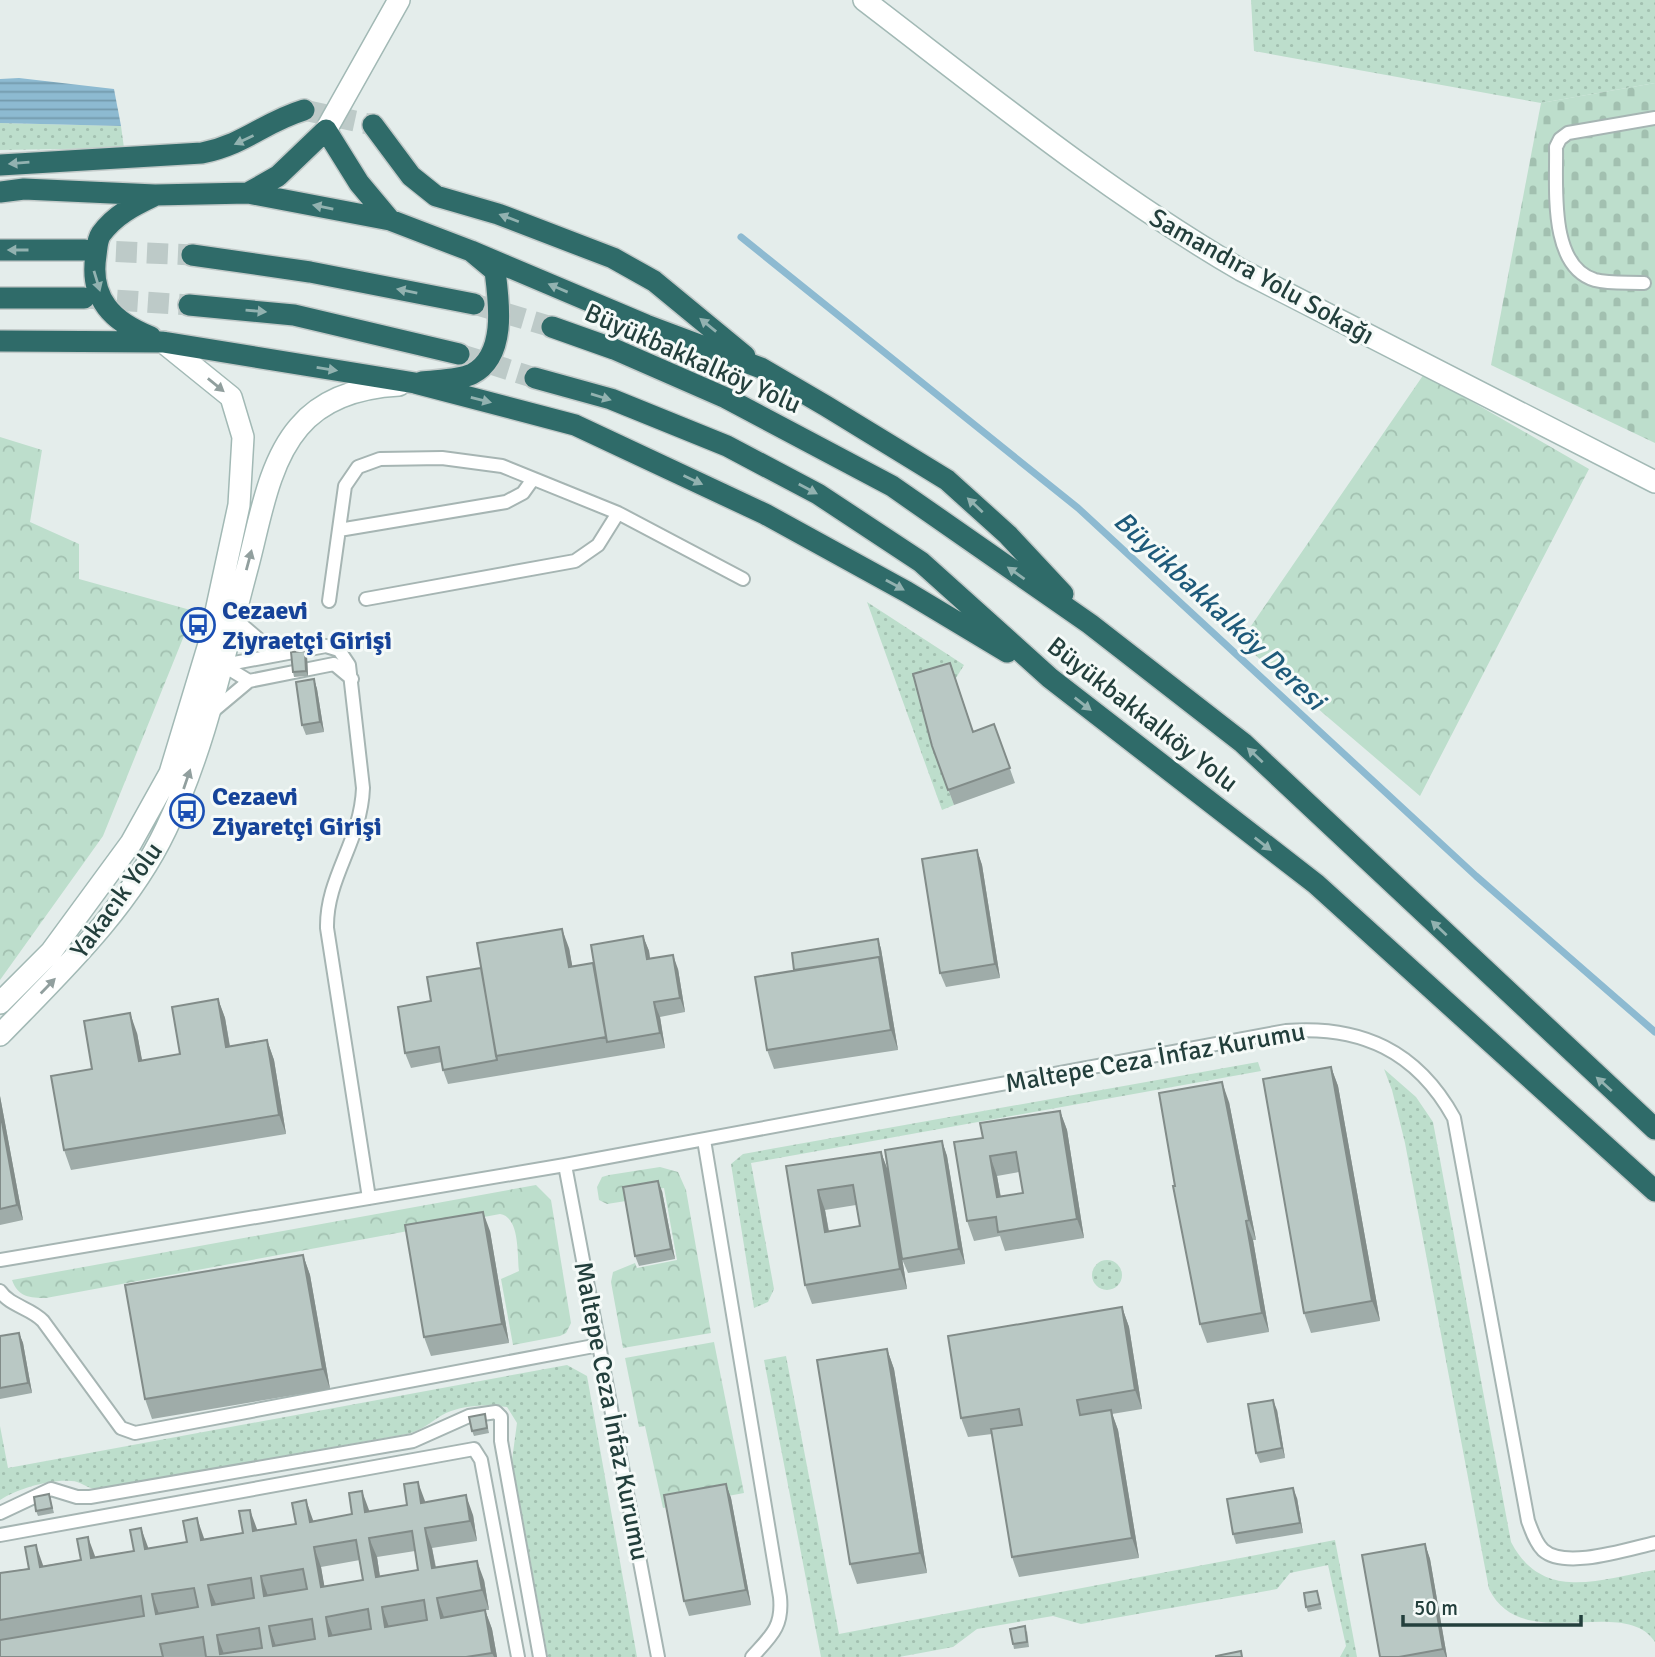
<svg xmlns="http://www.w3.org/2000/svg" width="1655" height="1657" viewBox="0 0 1655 1657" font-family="Signika,sans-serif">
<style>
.green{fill:url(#green-dots)}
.forest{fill:url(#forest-crowns)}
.cemetery{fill:url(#cemetery-stones)}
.water{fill:url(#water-rules)}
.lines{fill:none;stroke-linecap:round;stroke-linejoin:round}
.stream{stroke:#8dbad1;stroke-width:7}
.highway-tunnel{stroke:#bdcac8;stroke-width:21;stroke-dasharray:21 10;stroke-linecap:butt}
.lane-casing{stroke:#a6b5b3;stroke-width:16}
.secondary-casing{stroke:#a2b9b5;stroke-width:24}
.highway-casing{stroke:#c1c9c8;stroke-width:24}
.lane{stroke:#fff;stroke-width:12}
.secondary{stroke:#fff;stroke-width:21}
.highway{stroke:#2f6b69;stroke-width:21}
.wall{fill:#9faca9;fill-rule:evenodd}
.shaded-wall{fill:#828c89}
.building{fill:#b9c8c4;stroke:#828c89;stroke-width:2;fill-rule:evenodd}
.oneway{fill:#92b2b0}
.oneway2{fill:#919f9e}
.labels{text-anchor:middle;stroke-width:6;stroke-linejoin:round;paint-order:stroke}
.street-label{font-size:26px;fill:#233f3c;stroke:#f5faf8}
.transit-label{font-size:26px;font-weight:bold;fill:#164399;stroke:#f5faf8;text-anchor:start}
.water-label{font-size:28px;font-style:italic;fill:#1e5a7a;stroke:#f5faf8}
</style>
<defs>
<pattern id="green-dots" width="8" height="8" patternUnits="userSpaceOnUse" patternTransform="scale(1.75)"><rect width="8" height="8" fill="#bddecc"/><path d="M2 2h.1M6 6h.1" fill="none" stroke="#a2c0b0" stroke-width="1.8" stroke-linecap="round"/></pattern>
<pattern id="forest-crowns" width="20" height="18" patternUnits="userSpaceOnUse" patternTransform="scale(1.75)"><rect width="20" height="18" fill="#bddecc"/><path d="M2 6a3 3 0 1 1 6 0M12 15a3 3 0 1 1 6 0" fill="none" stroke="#a2c0b0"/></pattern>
<pattern id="cemetery-stones" width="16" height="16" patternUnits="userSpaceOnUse" patternTransform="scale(1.75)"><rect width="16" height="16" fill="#bddecc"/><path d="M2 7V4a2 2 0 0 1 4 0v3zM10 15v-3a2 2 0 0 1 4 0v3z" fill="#a2c0b0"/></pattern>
<pattern id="water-rules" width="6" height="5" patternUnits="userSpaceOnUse" patternTransform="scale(1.75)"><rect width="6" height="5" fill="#8dbad1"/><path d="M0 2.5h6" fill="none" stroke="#7399ab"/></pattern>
</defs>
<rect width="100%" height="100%" fill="#e4edeb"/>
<path class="green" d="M1251,0H1655V83L1541,103L1254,51Z
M0,123L121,126L124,148L0,150Z
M867,602L964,665L956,678L918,690L938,761L954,805L942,810Z
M1258,1062L1261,1071L751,1163L774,1289L768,1302L754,1308L731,1164L743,1154Z
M1384,1069L1416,1097L1433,1122L1511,1542C1543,1603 1600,1579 1655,1570V1642C1624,1594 1522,1656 1489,1589L1405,1143L1392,1090Z
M1092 1275a15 15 0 1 1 30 0a15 15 0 1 1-30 0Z
M786,1356L839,1634L1335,1540L1357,1657H1340L1346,1646L1328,1565L1290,1573L1277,1589L1081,1624L1053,1616L977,1629L953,1647L899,1657H821L764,1360Z
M567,1365L587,1376L637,1657H548L512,1460L517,1423L507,1407C489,1404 463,1405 446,1413C432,1420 424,1430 407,1434L97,1489C87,1489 81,1481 71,1481C50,1479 17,1489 0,1500V1426L8,1468Z"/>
<path class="forest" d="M1424,374L1589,469L1420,796L1240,642Z
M0,437L42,450L30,522L79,544V579L194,611L103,836L0,980Z
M660,1167L678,1172L686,1190L711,1333L623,1348L611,1282L613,1272L635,1263L637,1268L677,1260L664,1188L625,1194L626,1201L607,1204L599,1200L597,1187L602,1177L609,1175Z
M536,1185L551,1200L571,1323L566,1333L560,1336L513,1345L501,1279L519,1271C517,1254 520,1217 500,1214L46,1298C30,1298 18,1297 12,1280Z
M714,1342L744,1493L663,1508L645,1426L639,1427L625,1358Z"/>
<path class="cemetery" d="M1655,83V443L1491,365L1541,103Z"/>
<path class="water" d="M19,78L114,89L121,126L0,123V79Z"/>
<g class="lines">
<path class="stream" d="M741,237L1078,508L1476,876L1655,1032"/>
<path class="highway-tunnel" d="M304,110L373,125
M85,250L192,255
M86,298L189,305
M474,304L552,327
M459,354L535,378"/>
<g class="lane-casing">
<path id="lane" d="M1644,283C1629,282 1610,284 1595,280C1548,266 1557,185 1556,147L1560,139L1568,133L1655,118
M339,530L506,502L523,493L533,479
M366,599L575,561L598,545L618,513
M329,601L345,486L358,467L380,459L442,458L502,466L618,513L743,579
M234,618L277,655
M221,664L249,681L334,664L352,679
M218,666L326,646L339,650L349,665L363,788C361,842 326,877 327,928L369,1198
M212,712L249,681
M704,1140L780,1597C783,1627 771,1636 752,1657
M565,1165L658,1657
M0,1260L565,1165L1286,1031C1361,1025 1417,1051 1454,1118L1528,1521C1532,1531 1535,1542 1543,1550C1565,1570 1628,1549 1655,1543
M0,1291C10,1306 31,1308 43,1321L121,1428L135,1433L599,1345
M0,1513L51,1489L77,1497H90L413,1441L469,1416L496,1412L501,1417V1441L540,1657
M0,1535L474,1449L481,1460L518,1657"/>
</g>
<g class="secondary-casing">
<path id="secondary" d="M864,0C987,94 1107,192 1241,270L1655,482
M326,130L399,0
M0,1003L51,952L131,843L170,773L209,644L239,505L243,437L231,397L163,342
M0,1035C61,972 128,909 166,829C206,746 224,653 248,565C260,520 268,463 299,427C324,397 363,387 399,385"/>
</g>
<g class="highway-casing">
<path id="highway" d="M373,125L411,176L436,196L498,214L613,258L654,281L745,356
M0,165L202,153C246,144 264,122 304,110
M0,192L24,189L155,195L248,193L390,220L471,251L495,271C499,302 507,356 472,374C459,380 437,380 422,382
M248,193L278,176L326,130L359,183L390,220
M0,250H85
M471,251L646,325L761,368L826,406L947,480L1008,535L1063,594
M192,255L310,272L474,304
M0,298H84
M189,305L294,315L459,354
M552,327L614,349L726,398L892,486L1090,624L1243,743L1655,1129
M151,337C113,322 89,299 96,255C97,248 97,240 101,234C115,215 133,206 154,196
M0,341L163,342L415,383L575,425L765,514L907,592L1007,652
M535,378L611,399L727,446L818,494L921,562L1050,678L1316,884L1655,1191"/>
</g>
<use href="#lane" class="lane"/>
<use href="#secondary" class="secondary"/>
<use href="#highway" class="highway"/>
</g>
<path class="wall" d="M307,656L308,676L294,677L293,672Z
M314,679L317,689L324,732L306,735L302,725Z
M994,724L1015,783L954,805L932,746Z
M977,850L982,865L1000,978L946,987L940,973Z
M643,936L649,951L650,959L678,969L685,1012L660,1017L665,1048L448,1084L443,1070L442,1062L411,1068L405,1053L431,1001L481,968L569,948L572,966L593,963Z
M878,939L881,949L898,1050L774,1069L767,1050Z
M218,999L225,1018L230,1046L267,1040L274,1060L286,1134L71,1170L64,1150L92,1069L137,1033L142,1061L180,1054Z
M1331,1067L1338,1086L1380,1321L1311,1333L1304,1313Z
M0,1096L23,1220L0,1225Z
M1229,1102L1256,1240H1253L1269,1332L1207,1343L1200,1324Z
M1060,1111L1067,1130L1084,1238L1005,1251L1000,1236L974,1241L967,1221L983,1138ZM1019,1172L1023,1193L1001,1197L997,1176Z
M942,1141L947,1156L965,1264L908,1273L902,1259Z
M881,1152L888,1171L907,1289L812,1304L805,1285L786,1166ZM856,1205L860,1226L829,1231L825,1210Z
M662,1191L675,1259L639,1266L635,1256Z
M490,1231L509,1343L431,1356L424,1337Z
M303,1255L310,1275L330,1389L152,1419L145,1399Z
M1122,1307L1129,1327L1142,1409L1112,1414L1118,1430L1139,1558L1019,1577L1012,1557L992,1434L968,1437L961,1418Z
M19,1333L23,1343L32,1393L0,1399V1336Z
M887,1349L894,1369L927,1573L857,1584L850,1564Z
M1277,1410L1285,1458L1260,1463L1256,1453Z
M485,1414L489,1433L474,1436L472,1431Z
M726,1484L731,1498L751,1605L689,1616L684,1601Z
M49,1494L54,1513L38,1516L36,1511Z
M1297,1498L1303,1533L1236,1544L1233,1534Z
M425,1502L473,1515L477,1541L432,1548L436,1567L484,1580L489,1610H485L492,1629L497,1657H0V1573ZM415,1551L418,1570L380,1577L377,1557ZM360,1560L363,1580L324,1586L321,1567Z
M1425,1544L1430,1559L1447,1657H1380Z
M1317,1591L1322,1609L1308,1612L1306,1607Z
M1027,1631L1029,1647L1014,1649L1013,1644Z"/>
<path class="shaded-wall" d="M305,651L307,656L308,676L306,671Z
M314,679L317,689L324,732L320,722Z
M977,850L982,865L1000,978L995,964Z
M562,929L569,948L576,986L569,967Z
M643,936L649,951L652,974L647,959Z
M878,939L881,949L898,1050L891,1030L879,957Z
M673,955L678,969L685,1012L680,998Z
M218,999L225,1018L233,1066L226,1047Z
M654,1002L660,1017L665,1048L660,1033Z
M130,1013L137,1033L146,1081L139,1061Z
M267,1040L274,1060L286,1134L279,1115Z
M1331,1067L1338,1086L1380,1321L1372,1301Z
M1222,1082L1229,1102L1256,1240L1249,1220Z
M0,1096L23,1220L17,1205L0,1111Z
M1060,1111L1067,1130L1084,1238L1077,1219Z
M942,1141L947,1156L965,1264L959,1249Z
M881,1152L888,1171L907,1289L900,1269Z
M990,1156L997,1176L1004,1217L997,1197Z
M658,1181L662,1191L675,1259L671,1249Z
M818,1190L825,1210L832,1251L825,1232Z
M483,1212L490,1231L509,1343L502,1324Z
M1246,1221L1253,1240L1269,1332L1262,1313Z
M303,1255L310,1275L330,1389L323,1369Z
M1122,1307L1129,1327L1142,1409L1135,1390Z
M19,1333L23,1343L32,1393L28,1383Z
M887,1349L894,1369L927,1573L920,1553Z
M1273,1400L1277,1410L1285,1458L1282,1448Z
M1111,1410L1118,1430L1139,1558L1132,1538Z
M418,1482L425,1501L428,1522L421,1503Z
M726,1484L731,1498L751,1605L746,1590Z
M1293,1488L1297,1498L1303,1533L1300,1523Z
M362,1491L369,1510L372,1532L365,1512Z
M466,1495L473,1515L477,1541L470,1521Z
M306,1500L313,1520L317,1541L310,1522Z
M250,1510L257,1529L260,1550L253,1531Z
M197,1518L204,1538L208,1559L201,1540Z
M141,1528L148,1547L152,1569L145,1549Z
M425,1528L432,1548L439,1587L432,1568Z
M88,1537L95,1556L99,1577L91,1558Z
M369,1538L377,1557L383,1597L376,1577Z
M1425,1544L1430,1559L1447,1657H1446L1443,1649Z
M36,1545L43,1565L47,1586L40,1567Z
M314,1547L321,1567L328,1606L321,1587Z
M477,1561L484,1580L489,1610L482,1590Z
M261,1576L268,1596H264Z
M208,1585L216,1604L212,1605Z
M152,1594L159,1614H156Z
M437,1598L444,1617L441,1618Z
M382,1607L389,1627H385Z
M485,1610L492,1629L497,1657H494L492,1653Z
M326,1617L333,1636H329Z
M269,1626L276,1646H273Z
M217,1635L224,1654L221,1657Z"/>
<path class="building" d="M305,651L306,671L293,672L291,652Z
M950,663L973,732L994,724L1010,768L948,790L932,746L913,674Z
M314,679L320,722L302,725L296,682Z
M977,850L995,964L940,973L922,859Z
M562,929L569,967L593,963L606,1037L496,1056L477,943Z
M643,936L647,959L673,955L680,998L654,1002L660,1033L607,1042L591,945Z
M878,939L882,966L879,957L794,970L792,953Z
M879,957L891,1030L767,1050L755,977Z
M481,968L497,1060L443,1070L439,1047L405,1053L398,1007L431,1001L427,977Z
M218,999L226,1047L267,1040L279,1115L64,1150L51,1076L92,1069L84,1021L130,1013L139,1061L180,1054L172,1007Z
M1331,1067L1372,1301L1304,1313L1263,1079Z
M1222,1082L1249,1220L1246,1221L1262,1313L1200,1324L1173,1186H1175L1159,1093Z
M0,1111L17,1205L0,1209Z
M1060,1111L1077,1219L998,1232L996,1217L967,1221L954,1142L983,1138L980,1123ZM1016,1152L1023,1193L997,1197L990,1156Z
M942,1141L959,1249L902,1259L885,1150Z
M881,1152L900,1269L805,1285L786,1166ZM853,1185L860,1226L825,1232L818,1190Z
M658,1181L671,1249L635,1256L623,1187Z
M483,1212L502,1324L424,1337L405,1225Z
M303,1255L323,1369L145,1399L125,1285Z
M1122,1307L1135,1390L1077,1400L1080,1415L1111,1410L1132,1538L1012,1557L991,1429L1022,1425L1019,1409L961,1418L948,1336Z
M19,1333L28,1383L0,1388V1336Z
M887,1349L920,1553L850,1564L817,1360Z
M1273,1400L1282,1448L1256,1453L1248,1404Z
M485,1414L487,1428L472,1431L469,1417Z
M418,1482L421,1503L466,1495L470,1521L425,1528L432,1568L477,1561L482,1590L437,1598L441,1618L485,1610L492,1653L466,1657H206L203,1637L160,1644L163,1657H0V1640L144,1616L141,1596L0,1620V1573L29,1569L25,1547L36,1545L40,1567L81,1560L77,1539L88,1537L91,1558L134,1551L130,1530L141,1528L145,1549L187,1542L183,1521L197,1518L201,1540L243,1533L239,1511L250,1510L253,1531L296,1524L292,1503L306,1500L310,1522L352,1514L349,1493L362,1491L365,1512L407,1505L404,1484ZM412,1531L418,1570L376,1577L369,1538ZM356,1540L363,1580L321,1587L314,1547ZM303,1569L307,1589L264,1596L261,1576ZM251,1578L254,1598L212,1605L208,1585ZM194,1588L198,1607L156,1614L152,1594ZM424,1600L427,1620L385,1627L382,1607ZM368,1609L371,1629L329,1636L326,1617ZM312,1619L315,1639L273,1646L269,1626ZM259,1628L262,1648L220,1654L217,1635Z
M726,1484L746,1590L684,1601L664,1495Z
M1293,1488L1300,1523L1233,1534L1227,1499Z
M49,1494L52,1508L36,1511L34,1497Z
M1425,1544L1443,1649L1399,1657H1380L1362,1555Z
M1317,1591L1320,1604L1306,1607L1304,1593Z
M1025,1626L1027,1642L1013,1644L1010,1629Z
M1241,1651L1242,1657H1216V1656Z"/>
<defs><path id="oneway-solid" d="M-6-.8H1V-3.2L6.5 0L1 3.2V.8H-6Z" transform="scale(1.75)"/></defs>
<g class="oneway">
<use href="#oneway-solid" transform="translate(244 140) rotate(155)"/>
<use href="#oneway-solid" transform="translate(19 163) rotate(175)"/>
<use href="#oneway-solid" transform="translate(323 207) rotate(-169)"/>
<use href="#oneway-solid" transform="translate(509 218) rotate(-159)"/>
<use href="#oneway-solid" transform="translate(18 250) rotate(180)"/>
<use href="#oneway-solid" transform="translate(97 281) rotate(73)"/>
<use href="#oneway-solid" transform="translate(558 288) rotate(-157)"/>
<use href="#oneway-solid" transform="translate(407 291) rotate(-169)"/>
<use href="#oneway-solid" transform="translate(256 311) rotate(5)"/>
<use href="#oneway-solid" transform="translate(708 325) rotate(-141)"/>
<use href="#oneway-solid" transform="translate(327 369) rotate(9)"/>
<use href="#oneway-solid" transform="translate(601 397) rotate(17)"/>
<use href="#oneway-solid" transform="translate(481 400) rotate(14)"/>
<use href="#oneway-solid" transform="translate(693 480) rotate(25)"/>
<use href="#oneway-solid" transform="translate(808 489) rotate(28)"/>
<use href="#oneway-solid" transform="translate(975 505) rotate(-137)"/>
<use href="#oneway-solid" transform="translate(1016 573) rotate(-145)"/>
<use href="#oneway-solid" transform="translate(895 585) rotate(29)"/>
<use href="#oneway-solid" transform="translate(1083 704) rotate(38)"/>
<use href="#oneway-solid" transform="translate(1255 755) rotate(-137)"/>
<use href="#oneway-solid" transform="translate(1263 844) rotate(38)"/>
<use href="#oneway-solid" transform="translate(1439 928) rotate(-137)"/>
<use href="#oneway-solid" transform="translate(1604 1084) rotate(-138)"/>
</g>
<g class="oneway2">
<use href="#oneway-solid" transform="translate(216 385) rotate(39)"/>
<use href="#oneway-solid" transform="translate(249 560) rotate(-75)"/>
<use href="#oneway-solid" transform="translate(187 779) rotate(-71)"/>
<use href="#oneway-solid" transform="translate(48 986) rotate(-46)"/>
</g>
<defs>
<g id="bus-ring" transform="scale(1.75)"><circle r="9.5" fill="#f5faf8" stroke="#1a4fb4" stroke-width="1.5"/><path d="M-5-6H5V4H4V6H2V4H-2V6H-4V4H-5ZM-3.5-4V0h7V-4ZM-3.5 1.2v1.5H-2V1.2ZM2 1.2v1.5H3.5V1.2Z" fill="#1a4fb4"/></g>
</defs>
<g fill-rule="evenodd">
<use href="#bus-ring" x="198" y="625"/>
<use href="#bus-ring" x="187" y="811"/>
</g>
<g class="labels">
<g class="street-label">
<text transform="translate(1262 276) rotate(29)" y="9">Samandıra Yolu Sokağı</text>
<text transform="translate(693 358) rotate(24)" y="9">Büyükbakkalköy Yolu</text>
<text transform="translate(1143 714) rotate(38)" y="9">Büyükbakkalköy Yolu</text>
<text transform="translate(116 900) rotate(-54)" y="9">Yakacık Yolu</text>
<text transform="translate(1155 1057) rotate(-10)" y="9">Maltepe Ceza İnfaz Kurumu</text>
<text transform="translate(612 1411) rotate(79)" y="9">Maltepe Ceza İnfaz Kurumu</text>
</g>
<g class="transit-label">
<text x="222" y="619">Cezaevi<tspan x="222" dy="30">Ziyraetçi Girişi</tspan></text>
<text x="212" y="805">Cezaevi<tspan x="212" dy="30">Ziyaretçi Girişi</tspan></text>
</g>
<g class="water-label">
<text transform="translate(1220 610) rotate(43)" y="10">Büyükbakkalköy Deresi</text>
</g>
</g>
<path d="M1403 1615v10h178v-10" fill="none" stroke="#233f3c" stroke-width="3.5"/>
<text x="1414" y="1615" font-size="21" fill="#233f3c" stroke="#f5faf8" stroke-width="5" paint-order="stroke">50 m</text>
</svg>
